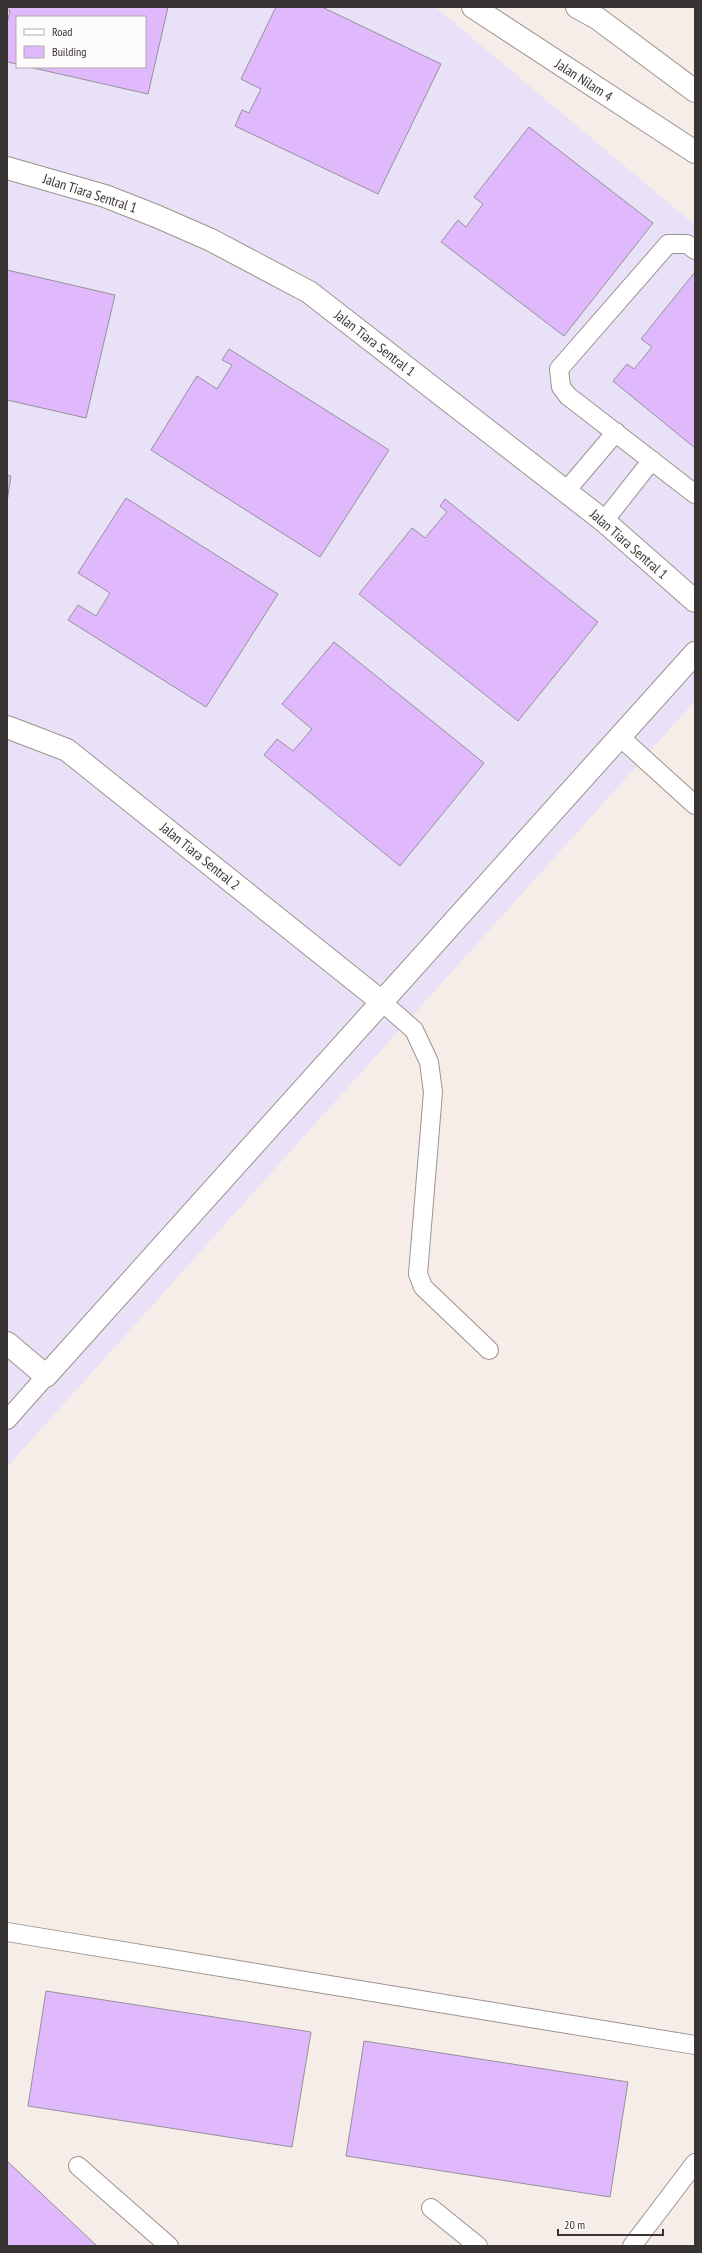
<svg xmlns="http://www.w3.org/2000/svg" width="702" height="2253" viewBox="0 0 702 2253" font-family="'PT Sans Narrow',sans-serif">
<style>
.industrial{fill:#e9e1f7;fill-rule:evenodd}
.building{fill:#dfb9fc;stroke:#959199}
.lines{fill:none;stroke-linecap:round;stroke-linejoin:round}
.service-casing{stroke:#9c938e;stroke-width:20}
.minor-casing{stroke:#9c938e;stroke-width:24}
.service{stroke:#fff;stroke-width:18}
.minor{stroke:#fff;stroke-width:22}
.labels{text-anchor:middle;stroke-width:3;stroke-linejoin:round;paint-order:stroke}
.street-label{font-size:14px;fill:#383433;stroke:#fefcfb}
</style>
<rect width="100%" height="100%" fill="#f7ede8"/>
<path class="industrial" d="M7,7H432L438,9L695,225V701L7,1467ZM17,17H145V67H17Z"/>
<path class="building" d="M7,7H168L148,94L29,67H145V17H17V64L7,62V24L10,11L7,10Z
M276,7H322L441,64L378,194L235,126L242,110L249,113L261,89L241,79Z
M529,127L653,223L564,336L441,242L458,220L466,227L483,204L474,197Z
M7,270L115,295L86,418L7,400Z
M695,272V448L613,381L627,364L634,369L652,347L641,339Z
M229,349L389,450L320,557L151,450L197,376L217,389L232,365L222,360Z
M7,475L11,476L7,502Z
M126,498L278,594L206,707L68,620L78,605L96,616L110,593L78,573Z
M445,499L598,622L518,721L359,594L412,528L425,538L447,512L440,506Z
M334,642L484,763L400,866L264,755L277,739L293,751L312,729L282,704Z
M46,1991L311,2032L292,2147L28,2106Z
M364,2041L628,2082L610,2197L346,2156Z
M7,2161L97,2246H7Z"/>
<g class="lines">
<g class="service-casing">
<path id="service" d="M695,250L687,244H668L559,369L561,387L568,396L695,494
M566,491L616,432
M604,521L652,460
M620,737L695,805
M382,1002L414,1030L429,1062L433,1092L418,1274L423,1287L489,1350
M7,1420L46,1376
M7,1932L695,2045
M78,2166L169,2246
M431,2208L478,2246
M632,2246L695,2163"/>
</g>
<g class="minor-casing">
<path id="minor" d="M473,7L695,152
M577,7L597,18L695,91
M7,168L105,196L156,216L211,240L309,292L604,521L695,601
M7,727L67,750L382,1002
M7,1343L46,1376L695,653"/>
</g>
<use href="#service" class="service"/>
<use href="#minor" class="minor"/>
</g>
<g class="labels">
<g class="street-label">
<text transform="translate(584 80) rotate(33)" y="5">Jalan Nilam 4</text>
<text transform="translate(90 193) rotate(18)" y="5">Jalan Tiara Sentral 1</text>
<text transform="translate(375 343) rotate(38)" y="5">Jalan Tiara Sentral 1</text>
<text transform="translate(629 544) rotate(41)" y="5">Jalan Tiara Sentral 1</text>
<text transform="translate(200 856) rotate(39)" y="5">Jalan Tiara Sentral 2</text>
</g>
</g>
<rect width="702" height="2253" fill="none" stroke="#383433" stroke-width="16"/>
<rect x="16" y="16" width="130" height="52" fill="#fefcfb" stroke="#afacab"/>
<rect x="24" y="29" width="20" height="6" fill="#ffffff" stroke="#afacab"/>
<text x="52" y="36" font-size="12" fill="#383433">Road</text>
<rect x="24" y="46" width="20" height="12" fill="#dfb9fc" stroke="#afacab"/>
<text x="52" y="56" font-size="12" fill="#383433">Building</text>
<path d="M558 2229v6h105v-6" fill="none" stroke="#383433" stroke-width="2"/>
<text x="564" y="2229" font-size="12" fill="#383433" stroke="#fefcfb" stroke-width="3" paint-order="stroke">20 m</text>
</svg>
